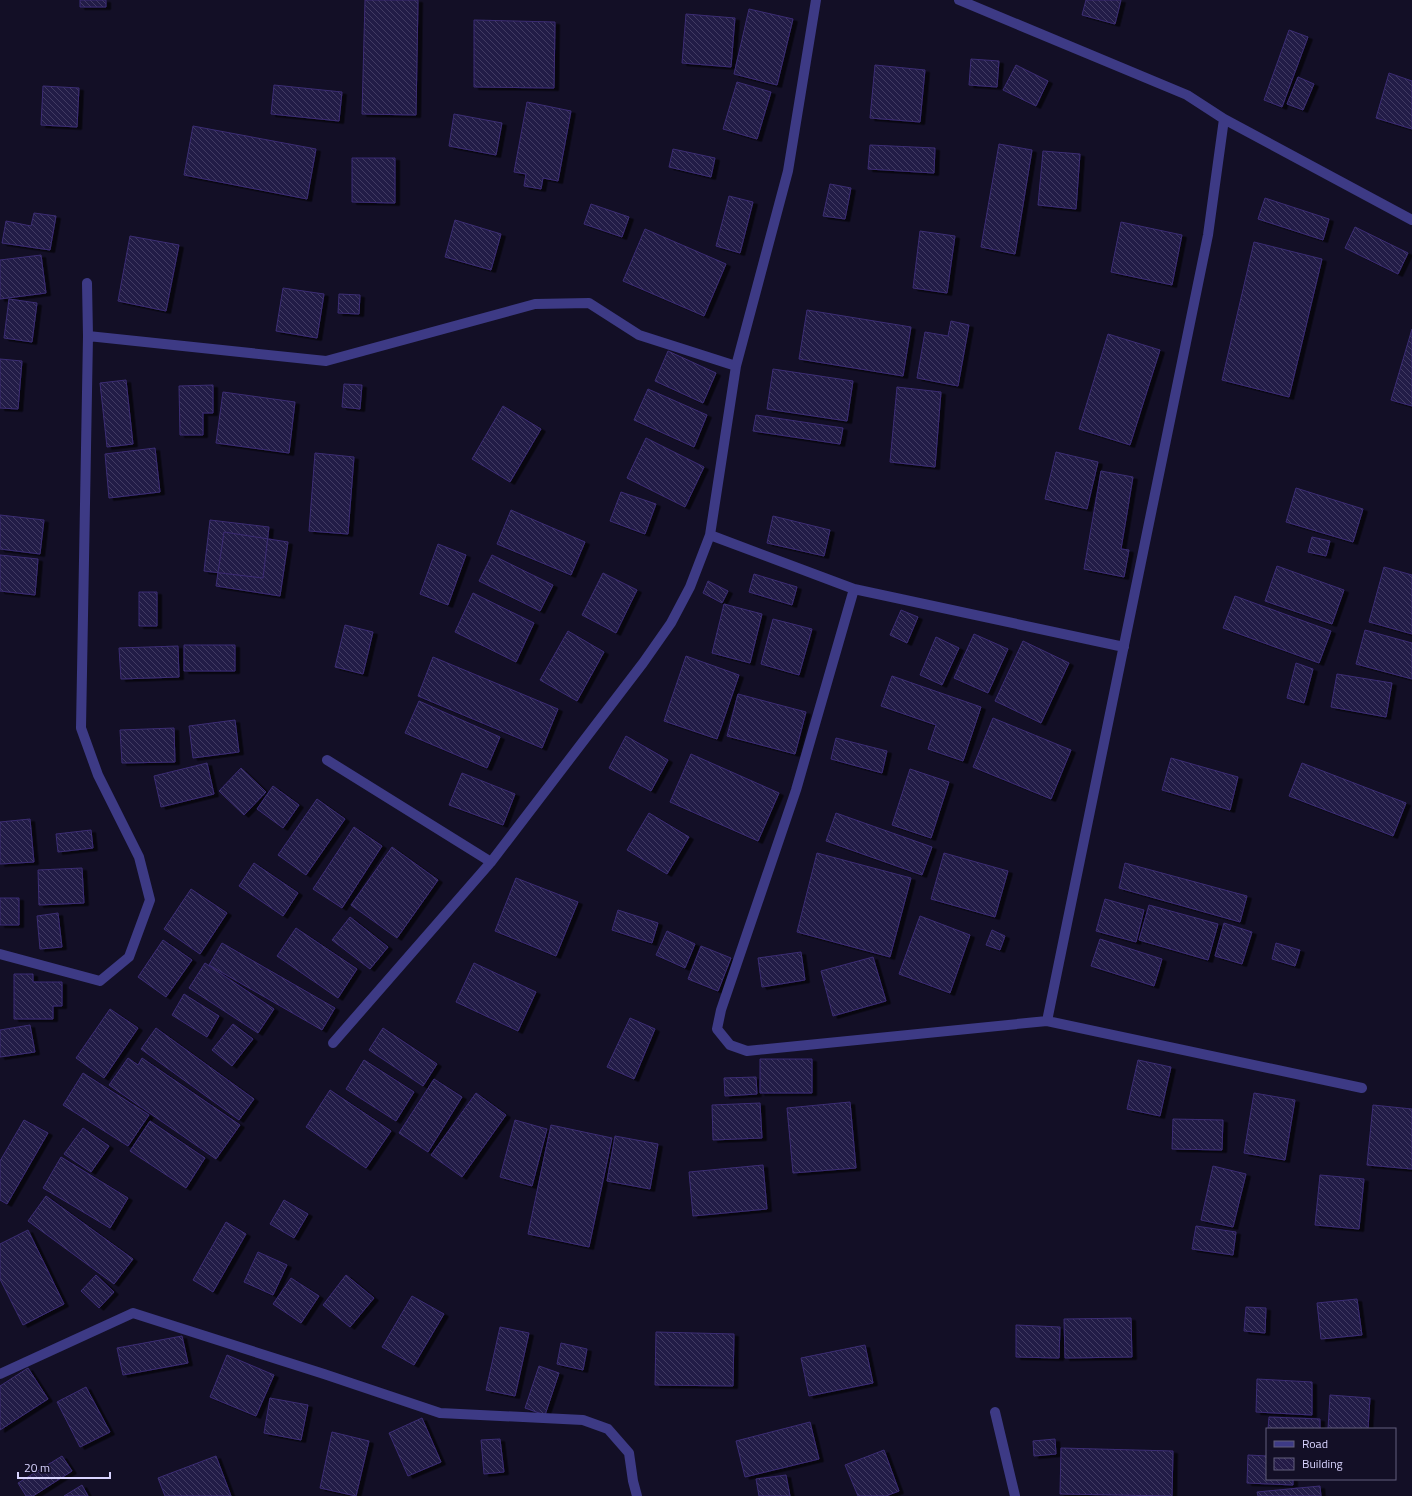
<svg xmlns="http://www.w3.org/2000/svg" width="1412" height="1496" viewBox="0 0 1412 1496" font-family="'Titillium Web',sans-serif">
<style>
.building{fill:url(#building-back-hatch);stroke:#3b2d73;filter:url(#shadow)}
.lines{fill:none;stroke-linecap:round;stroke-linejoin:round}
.minor{stroke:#3d3a85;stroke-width:10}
</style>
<defs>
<pattern id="building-back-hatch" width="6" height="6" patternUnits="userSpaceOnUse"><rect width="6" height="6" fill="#241b47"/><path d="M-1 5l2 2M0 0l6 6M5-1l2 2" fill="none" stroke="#433b63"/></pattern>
<filter id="shadow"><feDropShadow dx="4.5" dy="2.5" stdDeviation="0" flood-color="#0009"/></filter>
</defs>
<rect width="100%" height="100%" fill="#130f26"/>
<path class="building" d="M80,0H106V7H80Z
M365,0H418L416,115L362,114Z
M1086,0H1121L1115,24L1082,15Z
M749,9L793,19L777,85L734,74Z
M686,14L735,18L731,67L682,63Z
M474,20L555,22L554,88L474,87Z
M1289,30L1308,37L1282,107L1264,100Z
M971,59L999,61L997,87L969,85Z
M875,65L925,70L920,122L870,118Z
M1016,65L1048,81L1036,106L1003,90Z
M1389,73L1412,81V129L1376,118Z
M1298,77L1314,84L1303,110L1287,104Z
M737,82L771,92L757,139L723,129Z
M274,85L342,92L339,121L271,114Z
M43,86L79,88L77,127L41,125Z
M527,102L571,111L558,181L543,178L541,189L524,186L526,174L514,172Z
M454,114L502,123L496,155L449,146Z
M193,126L316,149L307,199L184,175Z
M999,144L1032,150L1015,254L981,247Z
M870,145L935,148L934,173L868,169Z
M673,149L715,158L711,177L669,167Z
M1043,151L1080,154L1076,209L1038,205Z
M352,158H395V203L352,202Z
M830,184L851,188L845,219L823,216Z
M729,196L753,202L740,253L716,246Z
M1265,198L1329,219L1323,240L1258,219Z
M591,204L629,217L622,237L584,224Z
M34,213L56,216L50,250L2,243L6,221L31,226Z
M455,220L501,234L491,270L445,257Z
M1121,222L1182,235L1172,285L1111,272Z
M1355,227L1408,253L1398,274L1345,248Z
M645,229L726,264L704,316L623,281Z
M920,231L955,236L947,293L913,288Z
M130,236L179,245L166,311L118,301Z
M1254,242L1322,259L1289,397L1222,380Z
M41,255L46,293L0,299V260Z
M283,288L324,294L317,338L276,331Z
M339,294L360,295L359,314L338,313Z
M9,299L37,303L32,342L4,338Z
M807,310L911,327L903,376L799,359Z
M951,321L969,325L958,386L917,378L925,332L948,336Z
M1412,329V406L1391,400Z
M1108,334L1160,350L1130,445L1079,429Z
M668,351L716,373L703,403L655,381Z
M0,359L22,361L18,409L0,408Z
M773,369L853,381L847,421L767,409Z
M126,380L133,444L107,447L100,383Z
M344,384L362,385L360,409L342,407Z
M213,385V413H203V435H180L179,386Z
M897,387L941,392L935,467L890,462Z
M648,389L707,415L694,447L634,420Z
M223,392L295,402L289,453L216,443Z
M503,406L541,429L510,482L472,459Z
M756,415L843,428L840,444L753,431Z
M646,438L704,467L685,507L627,478Z
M155,448L160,492L109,498L105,454Z
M1056,452L1098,462L1087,509L1045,499Z
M315,453L354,457L348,534L309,531Z
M1101,471L1133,477L1121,549L1129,550L1124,577L1084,569Z
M1296,488L1363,509L1353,542L1286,522Z
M621,492L656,504L645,534L610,521Z
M511,510L585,542L571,575L497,544Z
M0,515L44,520L40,554L0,549Z
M773,516L830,530L824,556L767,543Z
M210,520L269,527L263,578L204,571Z
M224,532L288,542L280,596L216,586Z
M1312,537L1330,541L1326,556L1308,552Z
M438,544L466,555L448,605L420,594Z
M0,555L38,559L35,595L0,591Z
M492,555L553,585L540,611L479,581Z
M1277,566L1344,590L1332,624L1265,601Z
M1384,567L1412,575V634L1369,622Z
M603,573L637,590L616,633L582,615Z
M754,574L797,587L792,605L749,592Z
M708,581L728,591L722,603L703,593Z
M139,592H157V626H139Z
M473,593L534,623L516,662L455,632Z
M1235,596L1331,631L1319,663L1223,628Z
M724,604L762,614L750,663L712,653Z
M901,610L918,617L907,643L890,635Z
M773,619L812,629L799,675L761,664Z
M345,625L373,632L363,674L335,667Z
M1365,630L1412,643V679L1356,664Z
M568,631L604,652L577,701L540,680Z
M974,634L1008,649L988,693L954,678Z
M936,637L959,648L942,685L920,675Z
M1023,641L1069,663L1041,723L995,701Z
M184,645H235V671H184Z
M178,646L179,677L121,679L119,648Z
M686,656L739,675L717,739L664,721Z
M433,657L558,709L542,748L418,696Z
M1296,663L1313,669L1304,703L1287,698Z
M1337,674L1392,683L1386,717L1331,707Z
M892,676L981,707L963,761L928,749L936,725L881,706Z
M738,694L806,712L795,754L727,736Z
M419,701L500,737L487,768L405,733Z
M993,718L1071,750L1051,799L973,767Z
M235,720L239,752L193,758L189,726Z
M174,728L175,762L122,763L120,730Z
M626,736L668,760L651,791L609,768Z
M836,738L887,751L882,773L831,759Z
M691,754L779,793L758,841L670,802Z
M1171,758L1238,777L1230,810L1162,790Z
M207,763L214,794L161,807L154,776Z
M1302,763L1406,803L1393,836L1289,796Z
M241,768L266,792L244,815L219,791Z
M910,769L949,782L931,838L892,825Z
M462,773L515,794L503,825L449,805Z
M273,786L299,805L283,828L257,809Z
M317,799L345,819L306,875L278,855Z
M649,813L689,837L667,874L627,850Z
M836,813L932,847L922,875L826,841Z
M30,819L34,862L0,864V822Z
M354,827L382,846L342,908L313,889Z
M91,830L93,848L58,852L56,834Z
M392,847L438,880L397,938L351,905Z
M817,853L911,878L890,957L797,932Z
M944,853L1008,871L995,917L931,899Z
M254,863L298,893L283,916L239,886Z
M1125,863L1247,896L1240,922L1119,888Z
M82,868L84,903L39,905L38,870Z
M516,878L578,902L556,956L495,931Z
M191,889L227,913L200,954L164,929Z
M0,898H19V925H0Z
M1105,899L1144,910L1136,942L1096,931Z
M1149,905L1218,924L1208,960L1139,940Z
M618,910L658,923L652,943L612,930Z
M58,913L62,947L40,949L37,916Z
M920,916L970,935L950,993L899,974Z
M350,917L388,947L370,969L332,940Z
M1224,923L1252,932L1242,964L1215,956Z
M296,928L357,969L338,998L277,956Z
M992,930L1005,936L1000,950L986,945Z
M667,931L695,944L685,968L656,955Z
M1100,939L1162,959L1154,986L1091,966Z
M163,940L192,960L166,997L138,977Z
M222,943L335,1008L322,1030L209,965Z
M1276,943L1300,950L1295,966L1272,959Z
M701,946L731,958L718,991L688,979Z
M801,952L805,980L762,987L758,958Z
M873,957L886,1001L833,1016L821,971Z
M205,963L274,1009L258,1033L189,988Z
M474,963L536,992L518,1031L456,1002Z
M14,974H33V982H62V1006H53V1019H14Z
M184,994L219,1016L207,1037L172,1015Z
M110,1009L138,1028L104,1078L76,1058Z
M630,1018L655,1029L634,1079L607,1067Z
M233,1024L253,1039L232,1066L212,1050Z
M30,1025L35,1052L0,1057V1030Z
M156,1028L254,1099L239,1120L141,1049Z
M383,1028L437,1064L423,1086L369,1050Z
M128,1058L138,1065L142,1058L240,1125L216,1159L109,1085Z
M760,1059H812V1093H760Z
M364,1060L414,1092L396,1121L346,1089Z
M1138,1060L1171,1067L1160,1116L1127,1109Z
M83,1073L149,1115L128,1146L63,1105Z
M756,1077L757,1094L725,1096L724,1078Z
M434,1079L462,1097L428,1152L399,1133Z
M330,1090L391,1131L366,1168L306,1127Z
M476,1093L506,1115L462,1177L431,1155Z
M1254,1093L1295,1100L1285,1160L1244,1153Z
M850,1102L856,1168L793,1173L787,1108Z
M760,1103L762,1138L713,1140L712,1105Z
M1373,1105L1412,1109V1169L1367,1165Z
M1173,1119L1223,1120L1222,1150L1172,1149Z
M24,1120L48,1133L7,1204L0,1200V1161Z
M515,1120L547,1129L532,1186L500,1177Z
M150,1121L205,1158L186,1188L130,1151Z
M551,1125L612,1138L589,1247L528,1234Z
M83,1128L109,1146L91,1172L64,1154Z
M615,1136L658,1144L650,1189L607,1181Z
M61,1157L128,1198L110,1228L43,1188Z
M763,1165L767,1209L693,1216L689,1172Z
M1213,1166L1246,1174L1233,1227L1201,1220Z
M1320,1175L1364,1179L1359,1229L1315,1225Z
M46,1196L133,1259L114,1284L28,1221Z
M284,1200L308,1214L294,1238L270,1224Z
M226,1222L246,1234L213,1292L193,1280Z
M1196,1226L1236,1232L1233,1255L1192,1249Z
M28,1230L64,1304L23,1325L0,1279V1244Z
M258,1252L287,1265L273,1295L244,1282Z
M96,1275L114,1292L99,1308L81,1291Z
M346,1275L374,1298L350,1327L323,1305Z
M291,1278L319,1296L301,1323L273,1304Z
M412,1296L444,1314L414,1365L382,1347Z
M1357,1299L1362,1335L1321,1339L1317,1303Z
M1246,1307L1266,1308L1265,1333L1244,1331Z
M1131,1318L1132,1357L1065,1358L1064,1319Z
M1016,1325L1060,1327L1059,1358L1016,1357Z
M500,1327L529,1333L515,1396L486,1390Z
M656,1332L734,1334L733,1386L655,1385Z
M182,1336L188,1363L123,1375L117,1348Z
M561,1343L587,1349L583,1370L557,1364Z
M865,1345L873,1383L809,1396L801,1358Z
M227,1355L274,1375L256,1416L210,1397Z
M539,1366L559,1373L545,1415L525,1408Z
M28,1368L48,1399L0,1430V1386Z
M1257,1379L1312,1382V1415L1256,1412Z
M86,1387L110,1432L80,1447L57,1402Z
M1330,1395L1370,1398L1368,1429H1328Z
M270,1398L308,1405L301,1440L264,1433Z
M1269,1417L1320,1419V1429H1268Z
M422,1418L441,1462L408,1476L389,1433Z
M810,1422L819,1459L745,1477L736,1441Z
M332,1432L369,1441L356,1496L320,1488Z
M500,1439L504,1472L484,1474L481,1440Z
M1055,1439L1056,1454L1034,1456L1033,1441Z
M1061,1448L1173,1451L1172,1496L1060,1494Z
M884,1450L899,1491L886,1496H858L845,1465Z
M1248,1455L1267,1456V1479H1293V1485L1247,1483Z
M62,1456L72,1471L33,1496H26L18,1483Z
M216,1456L231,1496H165L158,1478Z
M786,1475L790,1496H759L756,1479Z
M82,1485L88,1496H64Z
M1320,1486L1321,1496H1258L1257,1492Z"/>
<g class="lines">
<path class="minor" d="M959,0L1187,95L1224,119L1412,220
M88,336L326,361L535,304L589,303L639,335L736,366
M710,535L854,589L1124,647
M854,589L796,790L721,1010L717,1029L730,1045L747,1051L1047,1021L1362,1088
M327,760L491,862
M0,954L100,981L129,957L150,900L139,857L98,775L81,728L88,336L87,283
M1047,1021L1208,235L1224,119
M333,1043L491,862L643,663L671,623L690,587L710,535L736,366L788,171L816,0
M0,1374L133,1313L324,1374L440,1413L583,1420L608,1429L629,1453L633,1481L637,1496
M995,1412L1015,1496"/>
</g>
<rect x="1266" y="1428" width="130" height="52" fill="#130f26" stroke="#625e7d"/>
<rect x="1274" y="1441" width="20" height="6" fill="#3d3a85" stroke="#625e7d"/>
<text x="1302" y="1448" font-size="12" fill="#d9d4ff">Road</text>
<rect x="1274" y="1458" width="20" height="12" fill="url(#building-back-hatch)" stroke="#625e7d"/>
<text x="1302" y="1468" font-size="12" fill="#d9d4ff">Building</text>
<path d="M18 1472v6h92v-6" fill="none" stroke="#d9d4ff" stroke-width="2"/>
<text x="24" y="1472" font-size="12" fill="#d9d4ff" stroke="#130f26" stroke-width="3" paint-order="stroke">20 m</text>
</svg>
